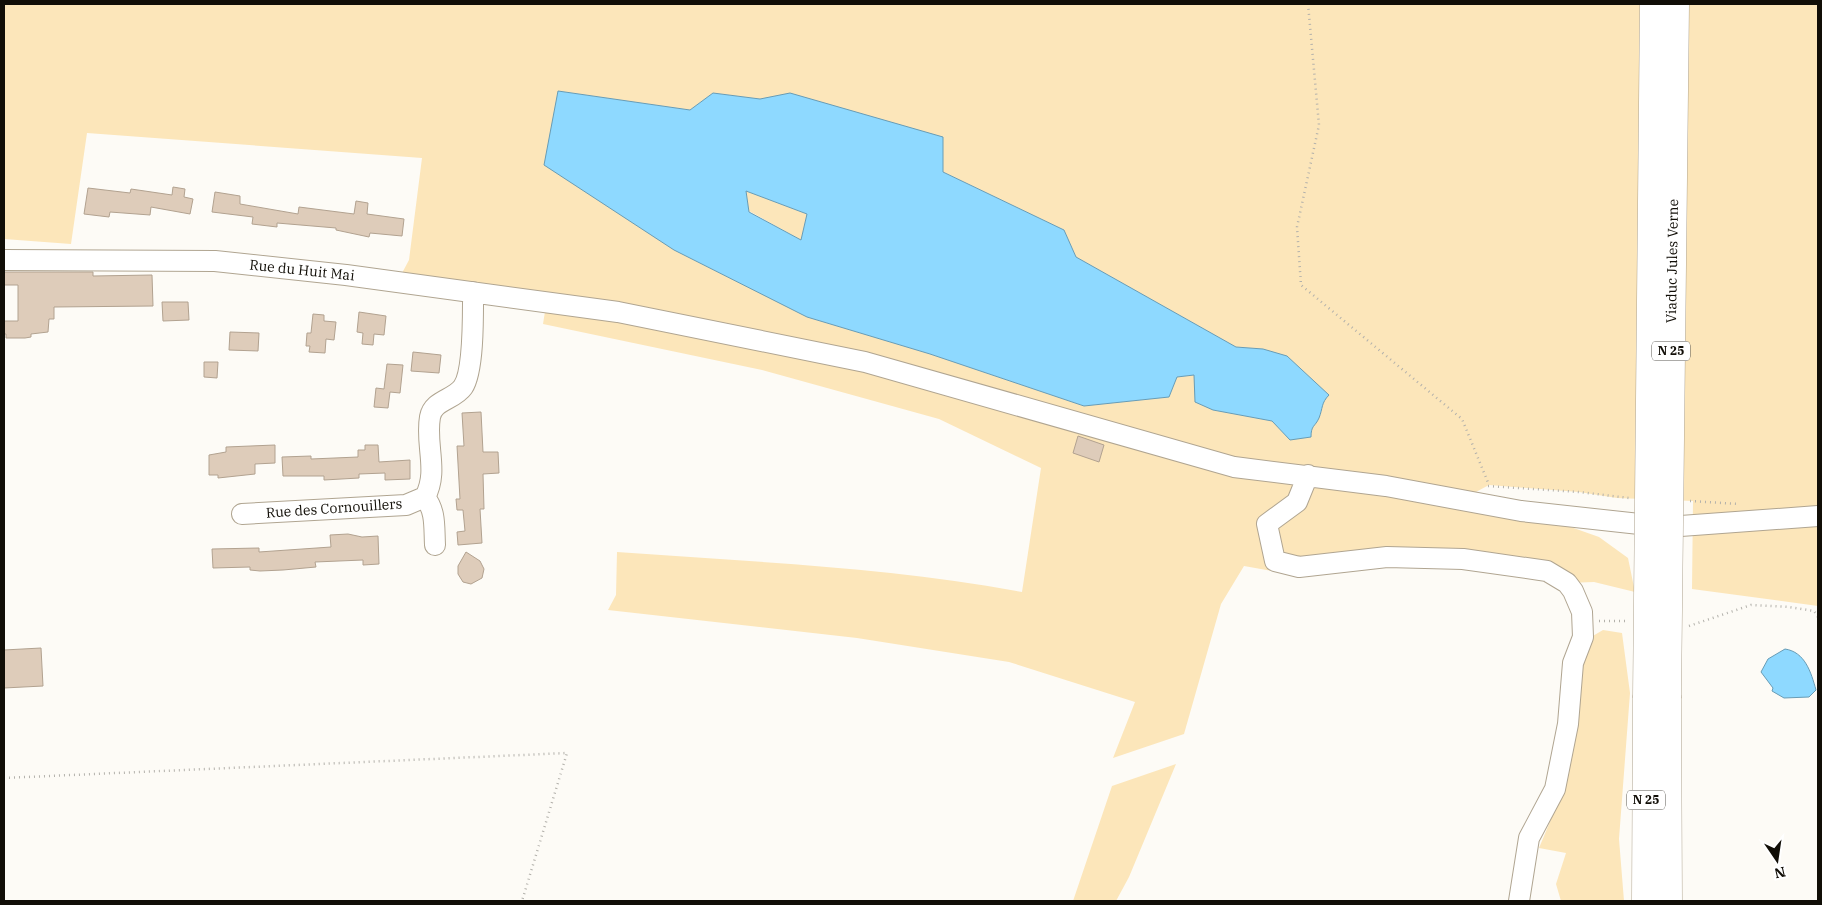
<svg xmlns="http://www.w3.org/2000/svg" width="1822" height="905" viewBox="0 0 1822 905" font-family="'IBM Plex Serif',serif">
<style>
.green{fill:#fce6ba;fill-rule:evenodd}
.water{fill:#8ed9ff;stroke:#689cb5;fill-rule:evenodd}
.building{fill:#deccba;stroke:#b2a290}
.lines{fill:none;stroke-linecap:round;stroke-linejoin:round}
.minor-casing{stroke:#b0a591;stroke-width:22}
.highway-casing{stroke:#b0a591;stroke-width:29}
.path{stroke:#b3b1ab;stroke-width:2.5;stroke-dasharray:1 4;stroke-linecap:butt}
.minor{stroke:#fff;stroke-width:20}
.highway{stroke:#fff;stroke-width:28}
.highway-bridge-casing{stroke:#b0a591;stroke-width:29;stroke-linecap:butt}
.highway-bridge{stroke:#fff;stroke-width:28}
.labels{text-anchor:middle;stroke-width:4;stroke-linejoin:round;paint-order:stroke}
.shield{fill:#fff;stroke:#585651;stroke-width:1}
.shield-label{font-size:12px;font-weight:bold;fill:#110e07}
.street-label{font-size:14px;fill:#110e07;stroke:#fff}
</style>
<rect width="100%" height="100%" fill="#fdfbf6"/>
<path class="green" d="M4,4H1818V606L1692,589L1693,501L1617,498L1579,492L1489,485L1474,493L1599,537L1628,558L1635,592L1594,582L1567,583L1463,559L1284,573L1244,566L1221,604L1184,734L1113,758L1135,702L1009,662L857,638L608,610L616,595L617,552C752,562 889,567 1022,592L1041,468L939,419L762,370L543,324L547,299L401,275L409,260L422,158L87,133L71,244L4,239ZM558,91L690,110L713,93L760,99L790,94L943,172L1064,230L1076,257L1236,347L1263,349L1321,403C1317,427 1310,429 1290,440L1272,421L1213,410L1194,375L1177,377L1169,397L1084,406L930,354L807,317Z
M746,191L807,214L801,240L749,211Z
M1603,630L1622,633L1630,693L1619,839L1624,901H1561L1556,884L1566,853L1539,848L1562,793L1586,640Z
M1176,764L1129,877L1116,901H1073L1112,786Z"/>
<path class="water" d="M558,91L690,110L713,93L760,99L790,93L943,137V172L1064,230L1076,257L1236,347L1263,349L1287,356L1329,395C1321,403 1323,408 1319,418C1315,427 1311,425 1311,437L1290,440L1272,421L1213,410L1195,402L1194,375L1177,377L1169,397L1084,406L930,354L807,317L674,250L544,165ZM746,191L807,214L801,240L749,212Z
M1785,649C1805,652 1811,672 1816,690L1809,697L1784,698L1772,691L1773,688L1761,672L1768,659Z"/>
<path class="building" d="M173,187L185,189L184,197L193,199L190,214L151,207L150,215L110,212L109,217L84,214L88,188L130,193L131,189L172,195Z
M215,192L240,196V204L298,214L299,207L354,214L356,201L368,203L367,214L404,219L402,236L370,233L369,237L336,230V228L277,223V227L252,224L253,217L212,212Z
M4,272H93V276L152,275L153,306L54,307V319H49L48,332L31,334V337L25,338H6V334H4V321H18V285H4Z
M162,302H188L189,320L163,321Z
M359,312L386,316L384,335L374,334L373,345L362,344L363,333L357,332Z
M313,314L324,315V321L336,322L334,340L326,339L325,353L309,352L310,346H306L307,333H311Z
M230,332L259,333L258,351L229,350Z
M413,352L441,355L439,373L411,371Z
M204,362H218L217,378L204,377Z
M387,364L403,365L400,393L390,392L388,408L374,407L376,388L384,389Z
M481,412L483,452H498L499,473L483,474L484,509H480L482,543L458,545L457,532L465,531L463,510H457L456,499H460L457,446H464L462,413Z
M1078,436L1104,445L1099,462L1073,453Z
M275,445V463L255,464V474L218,478V475H209V455L226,452V447Z
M365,445H378L379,462L410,460V479L385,480V473L359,474V478L324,480V476H283L282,457L311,456V459L358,457V450H365Z
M348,534L362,537L378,536L379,564L363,565V560L315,562L316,567L283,570L260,571L250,570V567L213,568L212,549L259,548V552L331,547L330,535Z
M466,552L480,561L484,569L482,578L471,584L463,582L458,574V566Z
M41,648L43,686L4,688V650Z"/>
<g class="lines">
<g class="minor-casing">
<path id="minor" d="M4,260L215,261L346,275L618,312L865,362L1234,467L1386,486L1521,511L1667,527L1818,516
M1308,475L1297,502L1267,524L1275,561L1299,567L1387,557L1463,559L1547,571L1567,583L1573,591L1582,612L1583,637L1573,663L1568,724L1555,789L1529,838L1519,901
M425,497C436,512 434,526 435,545
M242,514L406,505L425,497C439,471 425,445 430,417C433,400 454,400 463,387C474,371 473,313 473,292"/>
</g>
<g class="highway-casing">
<path id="highway" d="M1667,698L1668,901
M1646,901L1647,698"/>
</g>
<path class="path" d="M1308,4L1319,125L1297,227L1301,285L1462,419L1489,485
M1488,486L1579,492L1629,498
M1690,501L1739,504
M1599,621H1629
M1689,626L1751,605L1789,607L1814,611L1818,617
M4,778L567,753L522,901"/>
<use href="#minor" class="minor"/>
<use href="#highway" class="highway"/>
<g class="highway-bridge-casing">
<path id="highway-bridge" d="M1647,698L1654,4
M1667,698L1675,4"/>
</g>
<use href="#highway-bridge" class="highway-bridge"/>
</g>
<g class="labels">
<g class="shield">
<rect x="1652" y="341.5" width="38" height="19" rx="4"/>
<rect x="1627" y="790.5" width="38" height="19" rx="4"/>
</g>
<g class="shield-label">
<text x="1671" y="355">N 25</text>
<text x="1646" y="804">N 25</text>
</g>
<g class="street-label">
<text transform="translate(1672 261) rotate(-89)" y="5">Viaduc Jules Verne</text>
<text transform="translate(302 270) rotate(6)" y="5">Rue du Huit Mai</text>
<text transform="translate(334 508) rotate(-4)" y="5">Rue des Cornouillers</text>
</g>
</g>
<rect width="1822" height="905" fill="none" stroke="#110e07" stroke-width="10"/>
<g transform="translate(1777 860) rotate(167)" stroke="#ffffff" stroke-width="4" paint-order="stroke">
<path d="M0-4L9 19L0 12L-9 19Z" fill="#110e07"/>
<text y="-8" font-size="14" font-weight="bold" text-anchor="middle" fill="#110e07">N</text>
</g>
</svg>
